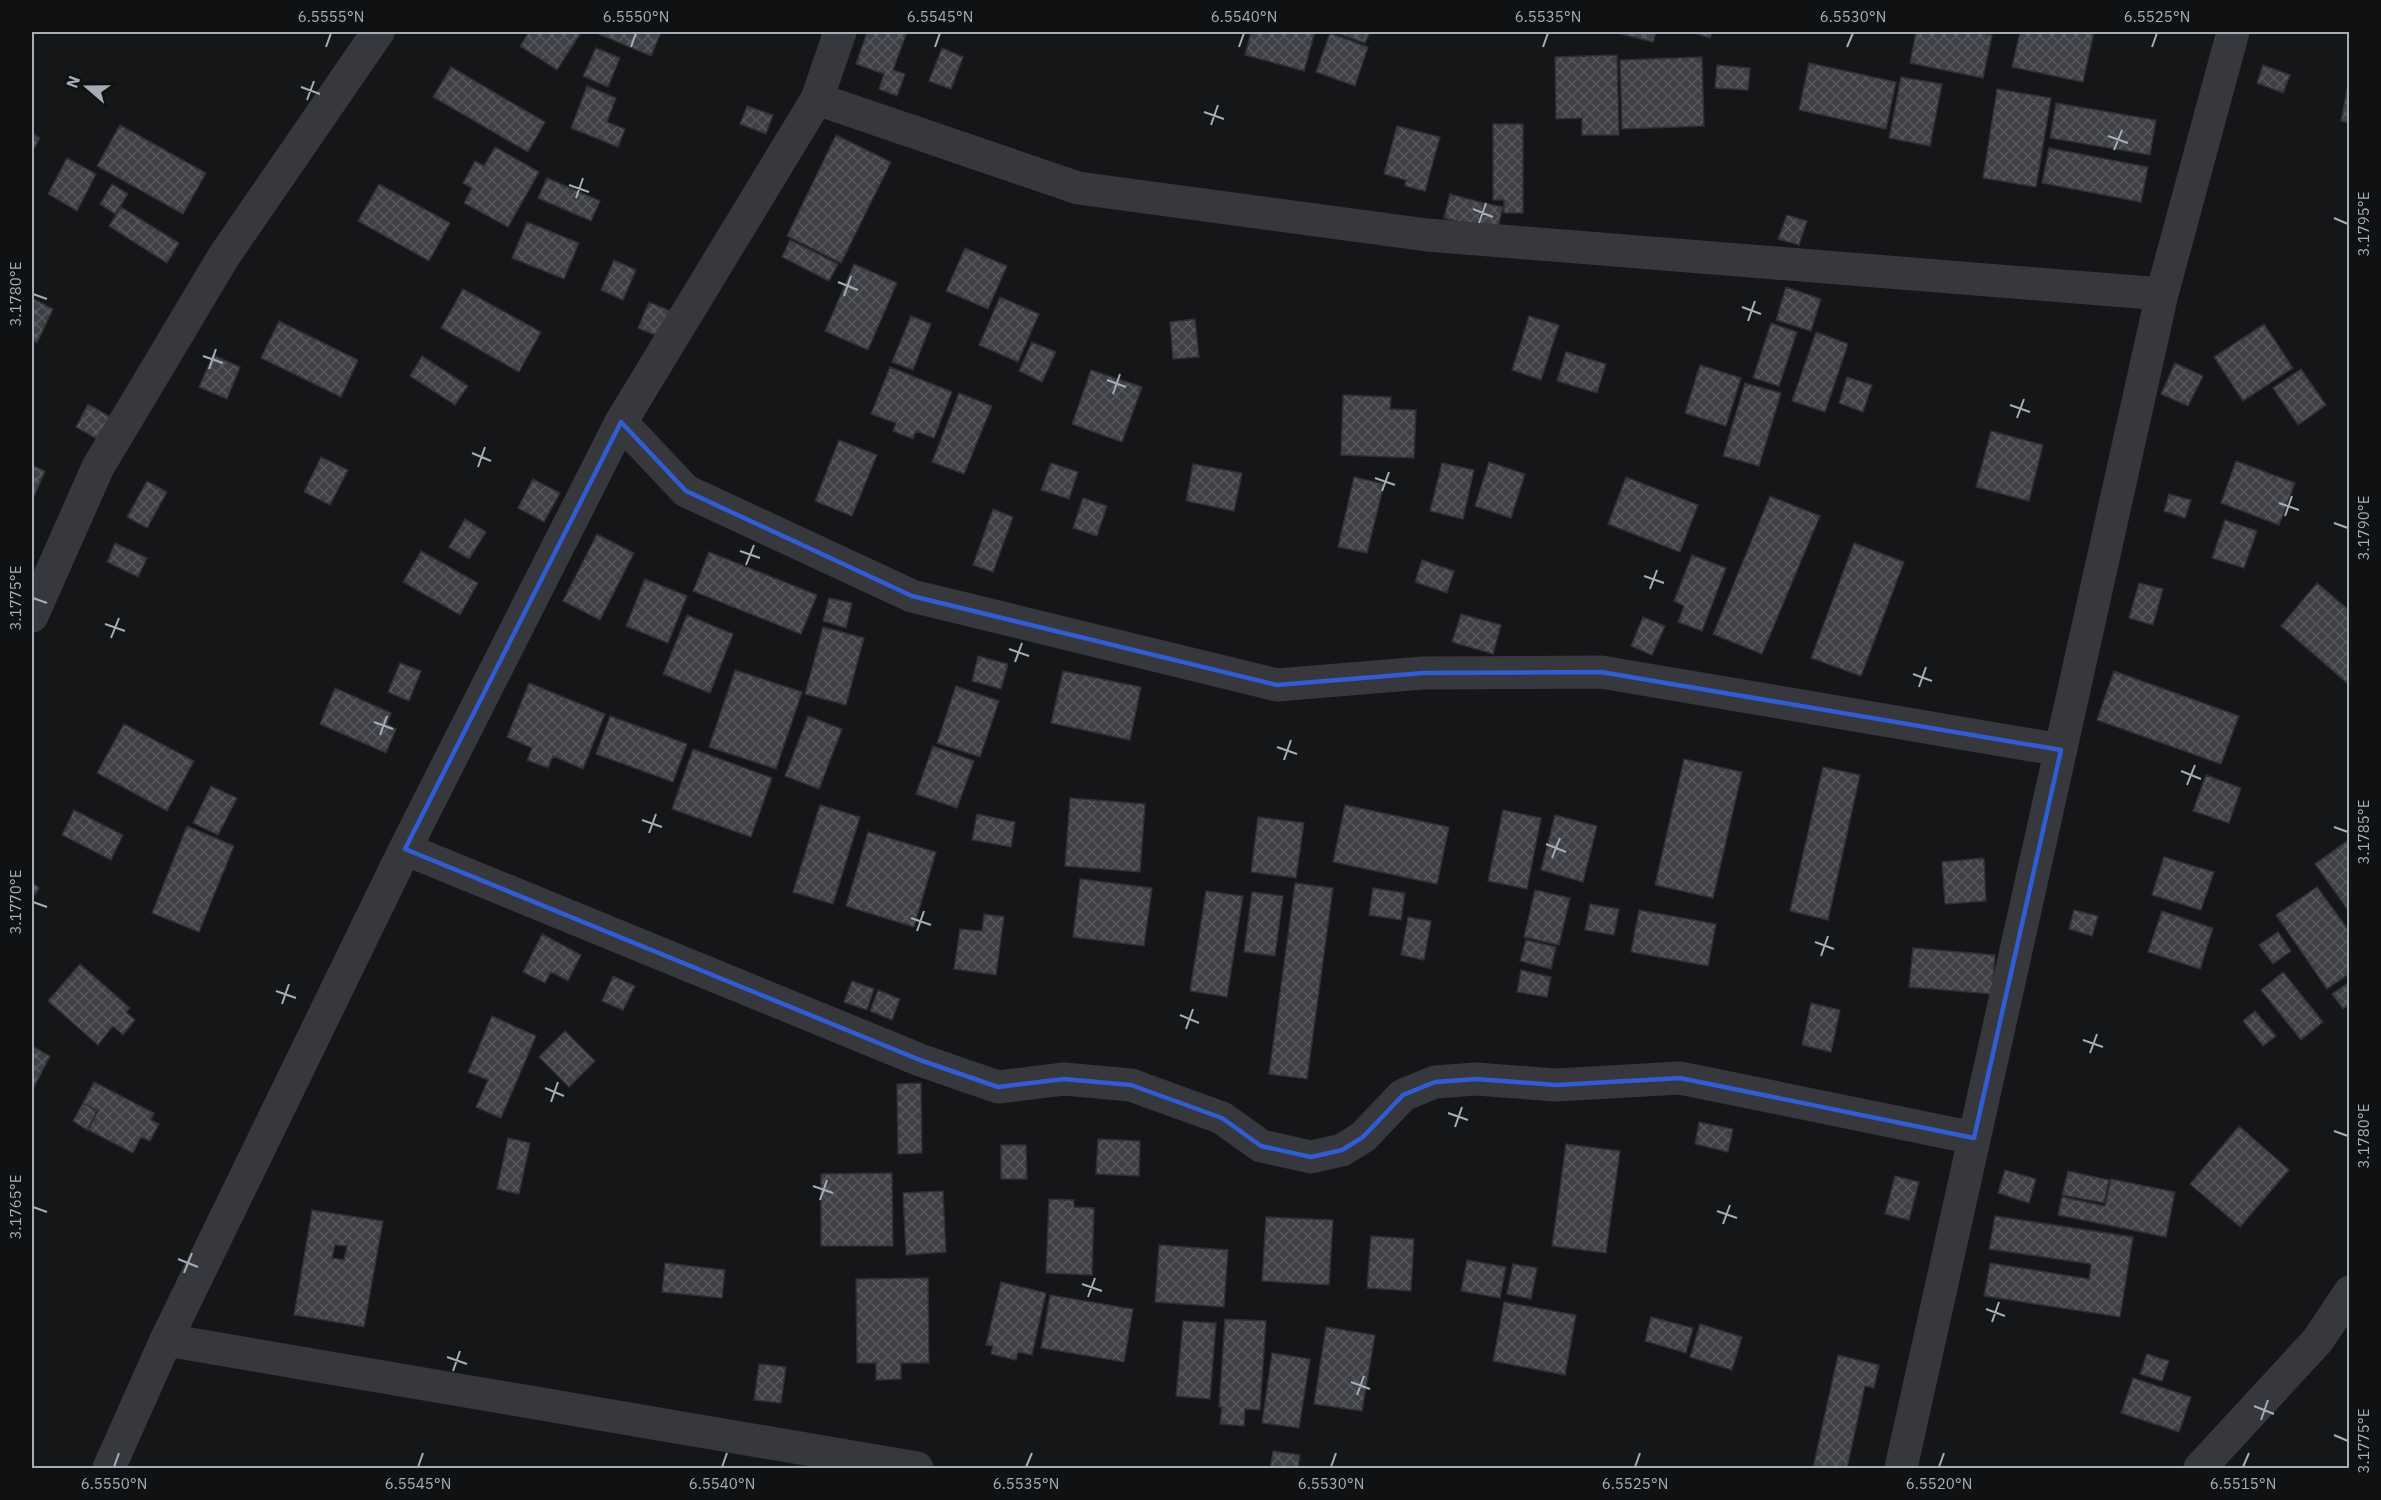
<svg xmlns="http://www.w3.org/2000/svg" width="2381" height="1500" viewBox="0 0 2381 1500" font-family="'IBM Plex Sans',sans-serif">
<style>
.building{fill:url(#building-cross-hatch);stroke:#2f2f34;stroke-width:1.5;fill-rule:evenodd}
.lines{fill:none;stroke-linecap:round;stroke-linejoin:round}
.minor{stroke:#36383d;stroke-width:33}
.marked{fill:none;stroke:#325cd3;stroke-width:4.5;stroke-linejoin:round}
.ticks{fill:none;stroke:#a6adb9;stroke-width:2}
.neatline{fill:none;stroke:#a6adb9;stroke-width:2}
.ticks-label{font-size:15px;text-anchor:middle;fill:#a6adb9}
</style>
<defs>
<pattern id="building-cross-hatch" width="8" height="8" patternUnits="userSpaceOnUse" patternTransform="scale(1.5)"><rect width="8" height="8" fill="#3f4045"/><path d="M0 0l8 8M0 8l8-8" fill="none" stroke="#58595e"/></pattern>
</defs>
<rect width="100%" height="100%" fill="#151618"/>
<path class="building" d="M529,32H576L580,34L557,70L520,46Z
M600,32H661L651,56L599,34Z
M867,32H907L893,70L905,74L897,96L879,89L884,74L856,64Z
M1251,32H1315L1304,71L1245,55Z
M1334,32H1370L1365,43Z
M1619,32H1656L1653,42L1618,33Z
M1691,32H1712L1710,38Z
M1916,32H1975L1992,35L1983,78L1910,63Z
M2020,32H2094L2083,82L2012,67Z
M1330,33L1368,47L1355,86L1316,72Z
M596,48L620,58L608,87L583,76Z
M942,48L963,57L951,89L929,81Z
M1617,55L1619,135H1582V118L1556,119L1555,57Z
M1702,57L1704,126L1622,129L1620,60Z
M1809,63L1896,82L1886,129L1799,110Z
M1717,65L1750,68L1748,90L1715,88Z
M2263,65L2290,75L2283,93L2257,83Z
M451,67L545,122L528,152L433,97Z
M1901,77L1942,84L1930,146L1889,138Z
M587,86L616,98L607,122L625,129L618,147L571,128Z
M1997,89L2051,98L2036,187L1983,178Z
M2347,89H2350V123L2341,121Z
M2056,103L2156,120L2150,155L2050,138Z
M747,106L773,115L766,134L740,124Z
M1493,124H1523V213H1504V200H1493Z
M120,125L206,173L183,214L97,166Z
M1397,126L1440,137L1425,191L1405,186L1406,180L1384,174Z
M32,133L40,138L32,152Z
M836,135L891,162L841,263L787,236Z
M495,147L539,172L508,227L464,203L472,188L463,183L475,161L484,166Z
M2049,148L2148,167L2141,202L2042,183Z
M67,158L96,174L77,211L48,194Z
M547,178L600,201L591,221L538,198Z
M112,184L128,194L115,214L100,204Z
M379,184L450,223L429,261L358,221Z
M1450,194L1484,203L1478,226L1444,218Z
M1485,203L1503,207L1497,231L1479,226Z
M121,207L179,243L167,263L109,226Z
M1787,215L1807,221L1799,245L1778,239Z
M527,222L579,243L564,279L512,258Z
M790,240L838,264L829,281L782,257Z
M965,248L1007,266L988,309L946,291Z
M614,260L636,270L623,300L601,290Z
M854,264L897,283L868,350L825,331Z
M1786,287L1821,299L1811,331L1776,320Z
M463,289L541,332L519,372L441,328Z
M1000,297L1039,314L1018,362L979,345Z
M32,298L53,309L37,343L32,340Z
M649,302L673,312L662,338L638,328Z
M911,316L931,324L913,370L892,362Z
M1529,316L1559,325L1541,380L1512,370Z
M1195,319L1199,357L1173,359L1170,322Z
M279,321L358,360L341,397L261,358Z
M1771,323L1797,332L1779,386L1753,378Z
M2264,324L2293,368L2243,401L2214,357Z
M1816,332L1848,344L1825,412L1792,401Z
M1032,342L1056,352L1042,382L1019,371Z
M1566,352L1606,364L1597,393L1557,381Z
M213,355L240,367L227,399L199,387Z
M422,356L468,386L455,405L410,376Z
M2175,363L2203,376L2188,406L2161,394Z
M1700,365L1741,378L1726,426L1685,413Z
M890,367L952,392L934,438L916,431L913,439L893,431L896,423L871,414Z
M2301,369L2326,405L2298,425L2273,388Z
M1091,370L1142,387L1122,442L1072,424Z
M1847,377L1872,385L1863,412L1839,403Z
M1745,383L1781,393L1759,466L1723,456Z
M959,393L992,406L964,474L932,462Z
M1343,395L1391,397L1390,409L1416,410L1414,458L1341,455Z
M88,404L114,419L102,442L76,427Z
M1991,431L2043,445L2029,501L1976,487Z
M839,440L877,455L852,516L815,501Z
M321,457L348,470L330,505L304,492Z
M2236,461L2295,483L2279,525L2221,503Z
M1489,462L1525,474L1511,518L1475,506Z
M1051,463L1078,472L1069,499L1041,490Z
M1442,463L1474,470L1463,519L1430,511Z
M1193,464L1242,473L1234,511L1186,501Z
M32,465L45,471L32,501Z
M1354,477L1384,484L1367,553L1338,547Z
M1626,477L1698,505L1680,552L1608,524Z
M533,479L560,493L544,522L518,508Z
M147,481L167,492L147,528L127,517Z
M2169,494L2191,500L2185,518L2164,511Z
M1770,496L1820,516L1762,654L1713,634Z
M1083,498L1107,506L1097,536L1073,528Z
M993,509L1013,517L993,572L973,565Z
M465,519L486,532L469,559L449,547Z
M2225,520L2257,531L2244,568L2212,558Z
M597,534L634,553L600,620L563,601Z
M115,543L147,558L138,577L107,562Z
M1854,543L1904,562L1861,676L1811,658Z
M421,551L478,583L460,615L403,582Z
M709,552L817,595L801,634L693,591Z
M1692,555L1726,568L1702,631L1678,622L1684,606L1674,601Z
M1422,560L1454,571L1447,593L1415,582Z
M645,579L687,596L668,643L626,626Z
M2139,583L2163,589L2153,625L2129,618Z
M2317,583L2350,611V680L2347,683L2281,626Z
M829,598L852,603L846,628L823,621Z
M1461,614L1501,625L1493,654L1452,642Z
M687,615L733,634L710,693L663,674Z
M1643,617L1665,626L1652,655L1631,646Z
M823,627L864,638L846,705L805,694Z
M978,656L1008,664L1001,689L972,681Z
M400,663L421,671L409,701L388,692Z
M735,670L802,692L776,769L709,747Z
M1063,671L1141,687L1130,740L1051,723Z
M2114,671L2239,716L2221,764L2097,720Z
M529,683L605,714L583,769L553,756L548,768L527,760L532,748L507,737Z
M956,686L999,701L980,757L937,743Z
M335,688L391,713L387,724L396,729L386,753L320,724Z
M610,716L687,744L673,782L596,754Z
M808,716L842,729L819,789L785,776Z
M124,724L194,761L167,811L97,773Z
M933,746L974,761L957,808L916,794Z
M693,749L772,778L751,837L672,809Z
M1684,759L1742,772L1713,898L1655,885Z
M1823,767L1860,775L1828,920L1790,911Z
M2206,775L2241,788L2229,823L2193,811Z
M211,786L237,798L218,835L193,823Z
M1070,798L1145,804L1140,872L1065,866Z
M820,805L860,817L833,904L793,892Z
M1345,805L1449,827L1437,884L1333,862Z
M74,810L123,835L111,860L62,835Z
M1503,810L1541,818L1527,889L1488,881Z
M977,814L1015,822L1011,847L972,840Z
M1555,815L1597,826L1583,882L1541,870Z
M1258,817L1304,823L1296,878L1251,872Z
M187,826L234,846L199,932L152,913Z
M868,832L936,852L914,927L846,906Z
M2350,839V913L2315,864Z
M2164,857L2214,872L2201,910L2152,895Z
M1984,858L1986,901L1945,904L1942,862Z
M1080,879L1152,888L1144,946L1073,937Z
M32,882L39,888L32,899Z
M1295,883L1333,888L1307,1079L1269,1074Z
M2317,887L2350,932V973L2327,989L2276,915Z
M1373,888L1405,893L1401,920L1369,915Z
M1535,890L1570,898L1559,945L1524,937Z
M1206,891L1243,896L1227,997L1190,991Z
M1252,892L1283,896L1275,956L1244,952Z
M1590,904L1619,909L1614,935L1585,930Z
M1639,910L1716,924L1708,966L1631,952Z
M2074,910L2098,916L2092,936L2069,929Z
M2162,911L2213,928L2200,969L2148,952Z
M984,914L1004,917L996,975L954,969L960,929L982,931Z
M1408,917L1431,921L1424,960L1401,955Z
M2278,932L2291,951L2273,964L2259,945Z
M542,934L581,955L568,981L551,972L545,983L523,972Z
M1526,940L1556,947L1551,969L1520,961Z
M1913,948L1995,955L1992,994L1909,987Z
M80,964L130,1008L126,1012L135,1020L123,1035L113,1026L98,1045L48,1001Z
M1521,970L1551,977L1547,997L1517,992Z
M2283,972L2323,1022L2301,1040L2261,990Z
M613,976L635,986L623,1010L602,1001Z
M852,981L874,989L867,1010L844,1002Z
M2350,982V1004L2343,1009L2332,994Z
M878,990L900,999L892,1020L870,1011Z
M1811,1003L1840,1010L1831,1052L1802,1045Z
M2255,1011L2276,1036L2263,1046L2243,1021Z
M492,1016L536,1036L501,1118L476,1107L488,1080L468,1072Z
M565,1031L595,1061L569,1087L539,1057Z
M32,1046L50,1056L32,1091Z
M94,1082L154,1113L151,1120L159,1124L150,1141L141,1137L133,1153L88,1130L98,1111L83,1103Z
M921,1083L922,1153L898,1154L897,1084Z
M83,1103L97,1111L87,1130L73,1121Z
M1699,1122L1733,1129L1728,1152L1695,1144Z
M2239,1126L2289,1170L2240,1227L2190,1184Z
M508,1138L530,1143L519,1194L497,1189Z
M1098,1139L1140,1141L1139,1176L1096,1174Z
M1566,1144L1620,1151L1606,1253L1552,1246Z
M1001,1145H1026L1027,1179H1001Z
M2005,1170L2036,1179L2029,1203L1998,1193Z
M2068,1171L2109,1180L2104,1203L2062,1195Z
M892,1173L893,1246H821V1174Z
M1895,1176L1919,1182L1909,1220L1885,1214Z
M2111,1179L2175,1192L2166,1237L2058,1215L2062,1197L2105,1206Z
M943,1191L946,1252L906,1255L903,1193Z
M1049,1199L1074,1200V1207L1094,1208L1092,1275L1046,1273Z
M312,1210L383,1221L364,1327L294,1315ZM335,1245L347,1246L344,1260L332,1258Z
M1995,1216L2133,1237L2120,1317L1984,1296L1990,1263L2089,1279L2091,1264L1989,1249Z
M1266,1217L1333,1220L1329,1285L1262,1281Z
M1371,1236L1414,1239L1411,1291L1367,1288Z
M1159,1245L1228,1250L1224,1307L1155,1302Z
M1467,1260L1506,1267L1500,1298L1461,1291Z
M665,1263L725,1270L722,1298L662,1292Z
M1513,1264L1537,1268L1531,1299L1507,1294Z
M928,1278L929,1363H901V1379L876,1380V1363H857L856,1279Z
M1001,1282L1046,1293L1032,1355L1018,1352L1016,1360L991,1354L993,1346L986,1345Z
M1050,1295L1133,1309L1124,1362L1041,1348Z
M1504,1302L1576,1315L1565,1375L1493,1361Z
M1651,1317L1693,1328L1686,1353L1645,1341Z
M1225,1319L1266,1321L1260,1410L1245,1409L1244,1426L1220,1424L1222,1407H1219Z
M1183,1321L1216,1323L1210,1399L1176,1396Z
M1700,1324L1742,1337L1732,1370L1690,1357Z
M1326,1327L1375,1335L1362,1411L1314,1404Z
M1272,1353L1310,1359L1299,1428L1262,1423Z
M2147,1354L2169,1361L2162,1381L2140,1374Z
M1838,1355L1879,1365L1874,1388L1865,1386L1847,1468H1813Z
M759,1364L786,1367L781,1403L754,1400Z
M2133,1378L2191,1397L2179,1432L2121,1413Z
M1273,1451L1300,1455L1298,1468H1270Z"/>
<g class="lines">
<path class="minor" d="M817,99L840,32
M621,422L686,491L912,596L1277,685L1423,673L1601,672L2061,750
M32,616L98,467L224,256L378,32
M405,849L920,1060L998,1087L1064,1079L1131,1085L1222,1118L1261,1146L1311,1157L1342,1150L1363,1137L1403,1095L1435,1082L1476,1079L1556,1085L1680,1078L1974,1138
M166,1340L917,1468
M109,1468L166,1340L405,849L621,422L817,99L1078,188L1427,235L2162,294
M1901,1468L2162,294L2233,32
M2200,1468L2318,1340L2350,1292"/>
</g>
<path class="marked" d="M621,422L686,491L912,596L1277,685L1423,673L1601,672L2061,750L1974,1138L1680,1078L1556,1085L1476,1079L1435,1082L1403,1095L1363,1137L1342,1150L1311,1157L1261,1146L1222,1118L1131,1085L1064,1079L998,1087L920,1060L405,849Z"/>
<path class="ticks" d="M326,47L331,33M631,47L636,33M935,47L940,33M1239,47L1244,33M1543,47L1548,33M1847,47L1853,33M2152,47L2157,33M301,87L320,94M307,100L314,81M1204,112L1224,119M1211,125L1218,105M2108,136L2128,143M2114,150L2122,130M569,185L589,192M576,198L583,178M1473,209L1493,217M2334,218L2348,224M1479,223L1486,203M838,282L858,290M33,294L47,299M844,296L851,276M1742,307L1761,314M1748,321L1755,301M203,356L223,363M209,369L216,349M1107,380L1126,387M1113,394L1120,374M2010,405L2030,412M2017,418L2024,399M472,453L491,461M478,467L485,447M1375,478L1395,485M1382,491L1389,472M2279,503L2299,510M2285,516L2292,496M2334,523L2348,528M740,551L760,558M746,565L754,545M1644,576L1664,583M1650,589L1657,570M33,598L47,603M105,624L125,631M111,638L119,618M1009,649L1029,656M1015,662L1022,643M1913,674L1932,681M1919,687L1926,667M374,722L393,729M380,735L387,716M1277,747L1297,754M1284,760L1291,740M2181,771L2201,779M2187,785L2195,765M642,820L662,827M2334,827L2348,832M649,833L656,814M1546,844L1566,852M1552,858L1560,838M33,902L47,907M911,918L931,925M917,931L924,911M1815,942L1834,949M1821,956L1828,936M276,991L296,998M282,1004L289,984M1180,1015L1199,1023M1186,1029L1193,1009M2083,1040L2103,1047M2090,1053L2097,1034M545,1088L564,1096M551,1102L558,1082M1448,1113L1468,1120M1455,1127L1462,1107M2334,1131L2348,1136M813,1186L833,1193M820,1200L827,1180M33,1207L47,1212M1717,1211L1737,1218M1723,1224L1730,1205M178,1259L198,1267M184,1273L192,1253M1082,1284L1102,1291M1088,1297L1095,1278M1986,1309L2005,1316M1992,1322L1999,1302M447,1357L467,1364M453,1371L460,1351M1351,1382L1370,1389M1357,1395L1364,1376M2254,1406L2274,1414M2261,1420L2268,1400M2334,1435L2348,1441M114,1467L119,1453M418,1467L423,1453M722,1467L727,1453M1026,1467L1032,1453M1331,1467L1336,1453M1635,1467L1640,1453M1939,1467L1944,1453M2243,1467L2249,1453"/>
<rect width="2381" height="1500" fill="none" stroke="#101113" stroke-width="66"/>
<g transform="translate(87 87) rotate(290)" stroke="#101113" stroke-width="4.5" paint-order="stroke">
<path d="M0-4.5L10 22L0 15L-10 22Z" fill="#a6adb9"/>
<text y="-9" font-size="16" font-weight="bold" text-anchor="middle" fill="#a6adb9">N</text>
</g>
<rect x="33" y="33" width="2315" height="1434" class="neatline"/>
<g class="ticks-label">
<text x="331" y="22">6.5555°N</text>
<text x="636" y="22">6.5550°N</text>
<text x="940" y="22">6.5545°N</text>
<text x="1244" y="22">6.5540°N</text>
<text x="1548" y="22">6.5535°N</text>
<text x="1853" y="22">6.5530°N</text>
<text x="2157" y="22">6.5525°N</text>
<text transform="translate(2364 224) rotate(-90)" y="5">3.1795°E</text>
<text transform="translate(16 294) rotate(-90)" y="5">3.1780°E</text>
<text transform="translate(2364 528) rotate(-90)" y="5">3.1790°E</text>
<text transform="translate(16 598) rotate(-90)" y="5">3.1775°E</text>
<text transform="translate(2364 832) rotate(-90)" y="5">3.1785°E</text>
<text transform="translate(16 902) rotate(-90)" y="5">3.1770°E</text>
<text transform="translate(2364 1136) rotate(-90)" y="5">3.1780°E</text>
<text transform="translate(16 1207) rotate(-90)" y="5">3.1765°E</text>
<text transform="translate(2364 1441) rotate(-90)" y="5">3.1775°E</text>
<text x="114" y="1489">6.5550°N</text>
<text x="418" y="1489">6.5545°N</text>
<text x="722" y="1489">6.5540°N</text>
<text x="1026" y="1489">6.5535°N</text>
<text x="1331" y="1489">6.5530°N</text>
<text x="1635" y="1489">6.5525°N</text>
<text x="1939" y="1489">6.5520°N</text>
<text x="2243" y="1489">6.5515°N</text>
</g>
</svg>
